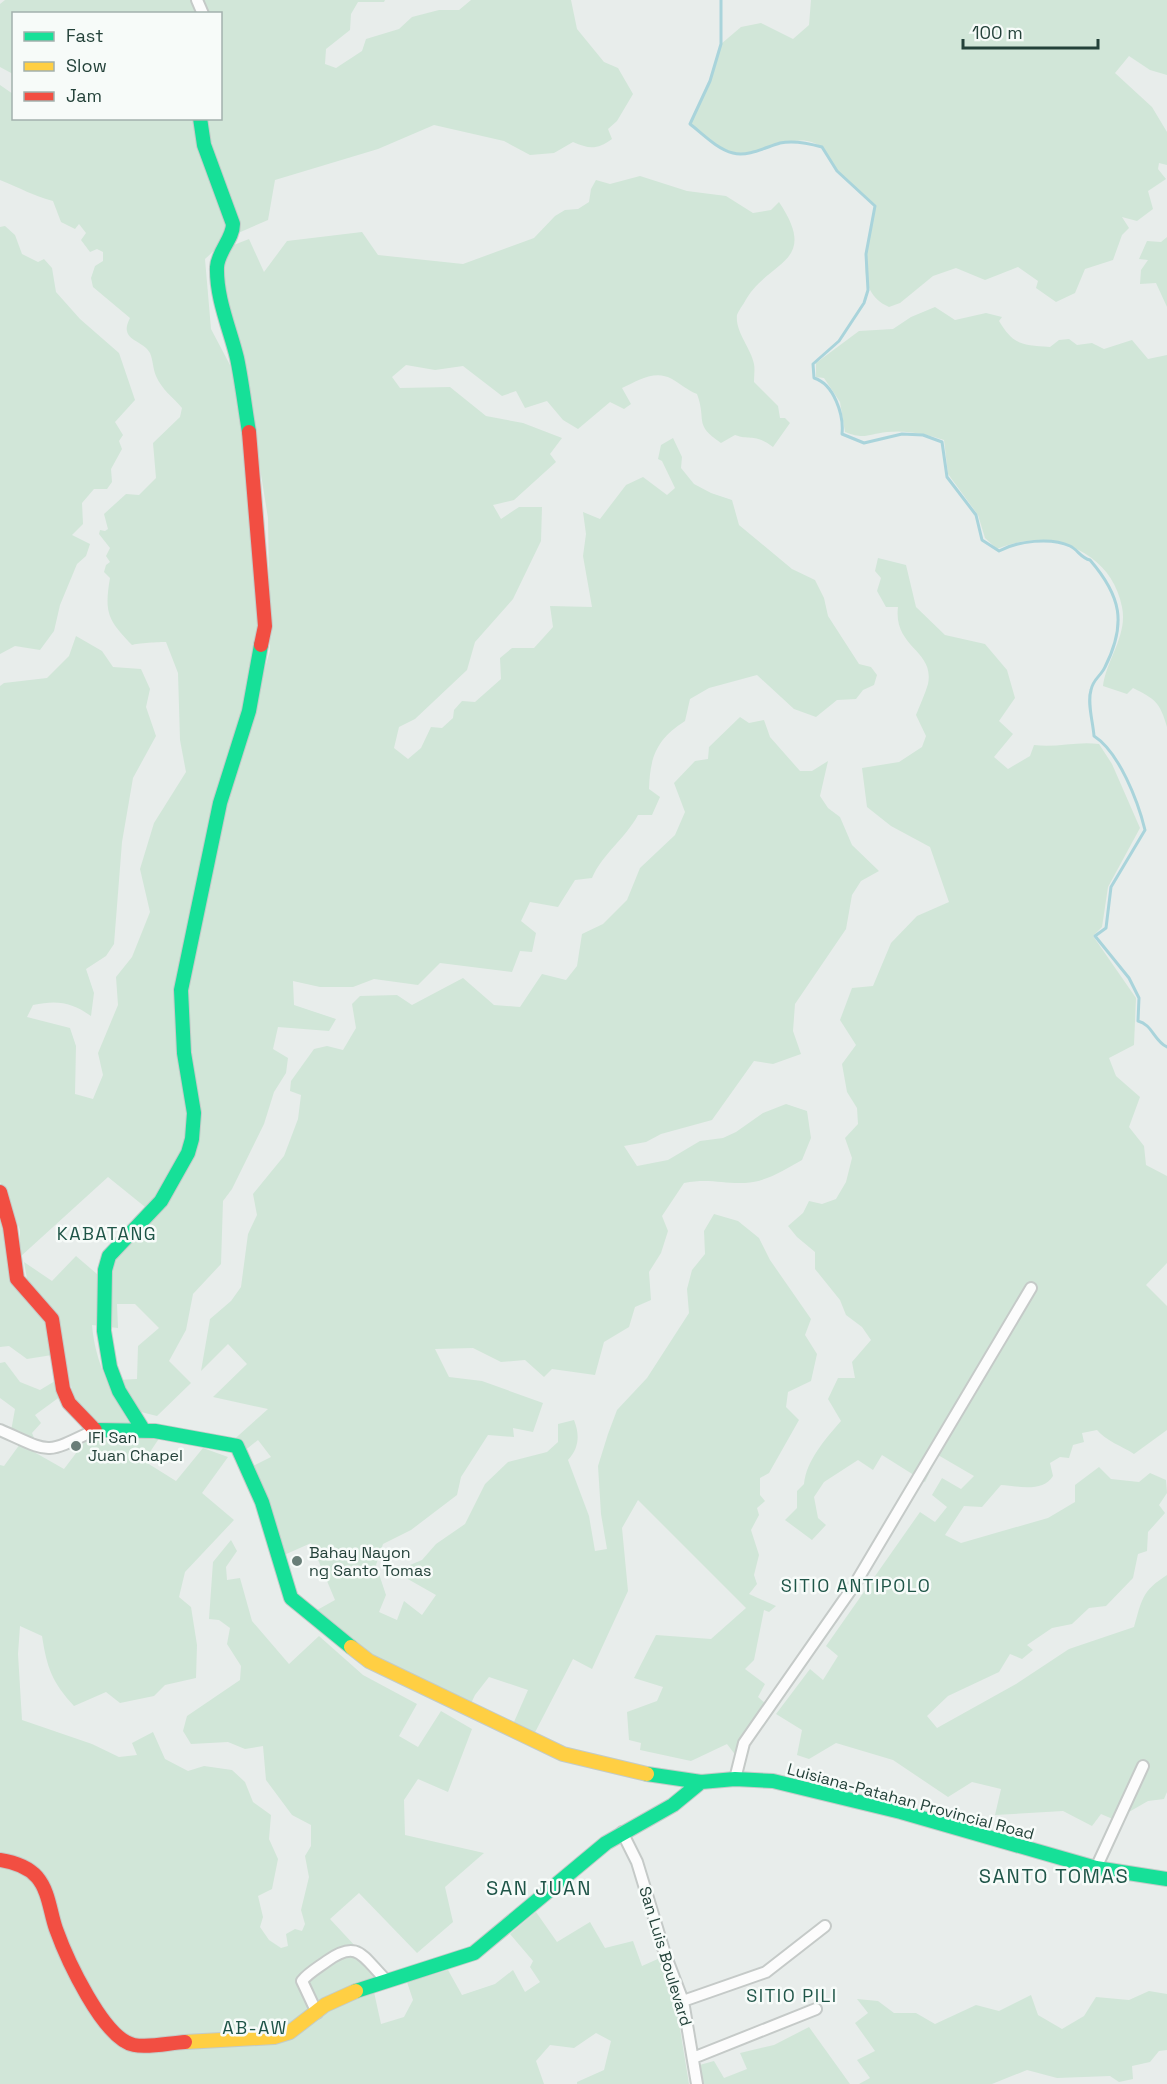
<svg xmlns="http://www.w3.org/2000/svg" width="1167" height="2084" viewBox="0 0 1167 2084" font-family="'Space Grotesk',sans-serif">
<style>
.green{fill:#d1e6d8}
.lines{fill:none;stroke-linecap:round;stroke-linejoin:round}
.stream{stroke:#a9d4db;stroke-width:3}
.street-casing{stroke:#c5cac8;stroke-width:14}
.fast-casing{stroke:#c3cbc8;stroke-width:16}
.slow-casing{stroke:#c3cbc8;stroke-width:16}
.jam-casing{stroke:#c3cbc8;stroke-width:16}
.street{stroke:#fcfcfc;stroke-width:10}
.fast{stroke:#16e098;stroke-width:14}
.slow{stroke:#ffcf43;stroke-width:14}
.jam{stroke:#f24e42;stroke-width:14}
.poi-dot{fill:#697e78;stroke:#f7fbf9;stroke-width:2}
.labels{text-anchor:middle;stroke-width:5;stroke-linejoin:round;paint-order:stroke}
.poi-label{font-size:16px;fill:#24423a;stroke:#f7fbf9;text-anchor:start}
.street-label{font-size:16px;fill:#24423a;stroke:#f7fbf9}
.neighbourhood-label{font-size:18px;letter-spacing:1.5px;fill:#1f5548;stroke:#f7fbf9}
.quarter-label{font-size:20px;letter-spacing:1.5px;fill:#1f5548;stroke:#f7fbf9}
</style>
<rect width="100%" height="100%" fill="#e8edeb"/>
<path class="green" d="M5,0H385L384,2H358L351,14L350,30L326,49L325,64L336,68L362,51L366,39L399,29L412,17L439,10H459L471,0H571L577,29L604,62L618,68L633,94L617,121L608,129L612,139C597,150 589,149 573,142L554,153L530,155L504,141L434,125L378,149L275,180L268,220L229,237L205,259L211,329L230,365L251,451L263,565L258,645L245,690L257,694L270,651L268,518L244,369L220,282L226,248L249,239L264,272L287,241L362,232L378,255L463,264L534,238L555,216L565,210L578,209L589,202L591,189L596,180L610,184L640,176L687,191L726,196L753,213L771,210L779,202C821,265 767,259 744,303C742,306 738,312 737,315C735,332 751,348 754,364C755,369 754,377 754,382L778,406L780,418H785L790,423L773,447C754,433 752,441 735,435L721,443C693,424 707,421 697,394C687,390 681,384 672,379C655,369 637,381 622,388L631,404L624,409L610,402L578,429L563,420L547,401L525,408L516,391L502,396L463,366L435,370L406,365L392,377L400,388L450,387L486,416L523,423L562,438L550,454L556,462L514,500L493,505L501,519L519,507H542L541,541L513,599L475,642L467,670L415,719L399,727L394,748L408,759L421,748L431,727L442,728L453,718L454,710L462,701L475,702L501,679L500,658L512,648H534L553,627L550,606L592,607L583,556L586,534L583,512L600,519L626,485L643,477L667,495L675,488L662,461L658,459L661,445L673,438L682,457L681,468L694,484L711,493L732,500L739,525L792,569L815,580L824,598L828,616L859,664L871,667L877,675L874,685L863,690L856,699L837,700L816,717L794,709L757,675L709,688L690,699L685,721C657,739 650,756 649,789L660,797L652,815H638C625,839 603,853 592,878L575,880L558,907L530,902L521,921L536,933L532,952L520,951L512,972L440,963L418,985L374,979L353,987H320L293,981L294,1005L336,1019L329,1031L278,1027L273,1049L288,1058L286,1073L274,1092L264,1124L232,1189L223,1201L221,1264L193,1294L186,1330L169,1361L191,1383L157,1416L141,1412L117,1380L137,1379L138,1346L159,1328L135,1304H117L118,1328L92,1325C95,1362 111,1392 130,1424L93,1422L75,1400L65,1365L58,1319L27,1279L24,1262L52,1281L76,1256L97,1274L155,1215L108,1177L20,1257V1230L0,1182V686L4,683L47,678L69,656L76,636L102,651L113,667L141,669L150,689L146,707L156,736L133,778L122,842L114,944L106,956L86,969L94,993L91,1016C71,1002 57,1000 33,1005L27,1017L70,1028L76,1046L75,1094L93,1099L103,1075L98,1053L118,1005L116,977L132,957L150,912L140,869L154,823L186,772L180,740L178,673L166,642C160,642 137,643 132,645C108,620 104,613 110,578L104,572L106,565L110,562L106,556L110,548L99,534L100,530L105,531L108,529L104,514L126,494L139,495L156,478L153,443L180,417L182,408C173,397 162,390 156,376C153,369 153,360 150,353C142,339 118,341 130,318L93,287L91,278L95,266L103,261V252L97,249L90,252L81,240L86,233L79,224L75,229L61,222L53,201C34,196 20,188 0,180V85L13,94L14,118H220V14H14L13,74L0,67V4Z
M811,0H1167V75L1150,70L1129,56L1115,73L1152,107L1167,132V165L1159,163L1158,169L1166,179L1148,191L1153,209L1137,221L1122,217L1129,228L1122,235L1113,260L1085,269L1075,293L1056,302L1036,288L1038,281L1018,267L985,280L956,268L933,276L900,303L889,307C849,290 871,237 875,206C863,194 848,183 837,171C831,165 829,154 822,148C797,126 757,161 732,152C716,147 703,135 690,124L710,81L721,44L741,27L761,23L793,39L809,25Z
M5,226L15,235L22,254L38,262L44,259L52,268L56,292L80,319L119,353L135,400L115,422L123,435L119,441L122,449L111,469L112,482L107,489H94L82,503L83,524L72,535L90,544L86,556L77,564L60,605L54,631L40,650L15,646L0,654V227Z
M1167,237V307L1156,283L1140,284L1141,270L1148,260L1139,259L1147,241L1161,242Z
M935,307L955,320L986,313L1002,317L999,321C1014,346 1023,345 1050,347L1059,340L1069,339L1077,345L1092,343L1104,349L1132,340L1148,359L1167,355V727C1160,702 1155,699 1133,688L1127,694L1103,686C1106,660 1128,635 1122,607C1111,549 1046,527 997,549L985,538L978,515L948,474L944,440C925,434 908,430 887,432C868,434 865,440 845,432L840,402L824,378L816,377V363L859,331L893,329L911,317Z
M878,558L906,565L916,607L945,635L985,644L1007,670L1015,698L999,721L1013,734L994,757L1008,769L1030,756L1034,745C1057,748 1076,741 1099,744L1112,764L1140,828L1108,887L1102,927L1093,936L1136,998L1134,1045L1109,1058L1116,1076L1140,1097L1129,1127L1144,1146L1146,1165L1167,1176V1263L1146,1285L1167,1306V1430L1134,1454C1122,1446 1106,1441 1097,1430L1082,1433L1084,1442L1073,1445L1069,1458L1060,1457L1050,1463L1053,1476C1043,1493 1017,1486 1001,1485L982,1507L964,1506L945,1535L961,1543L1048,1518L1075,1502V1485L1099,1467L1111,1479L1139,1482L1150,1473L1166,1480L1167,1493L1159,1505L1165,1513L1148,1532L1147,1551L1138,1554L1133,1578L1106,1606L1089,1608L1072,1624L1052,1628L1027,1645L1033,1650L1022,1659L1010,1654L999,1672L948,1696L927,1716L937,1728L1016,1684L1069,1649L1134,1627C1142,1599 1142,1591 1167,1575V1792L1164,1799L1148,1801L1115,1820L1101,1814L1092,1826L1063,1811L995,1815L1001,1789L972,1782L948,1797L893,1760L836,1743L809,1759L797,1755L802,1730L776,1714L810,1669L823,1680L838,1656L826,1646L920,1512L935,1522L947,1507L932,1495L942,1478L961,1489L974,1476L938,1455L925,1482L882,1455L873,1470L858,1460L824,1482L814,1497L818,1518L826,1525L812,1540L785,1520L797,1508V1491L804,1484C806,1461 826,1438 841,1421L828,1399L838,1378H855L852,1362L871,1340L862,1327L846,1315L840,1300L815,1269V1252L797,1237L788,1226L803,1213L809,1201L822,1204L836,1199L846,1182L852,1158L845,1138L858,1124L857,1108L847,1092L842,1064L856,1045L840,1020L852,988L873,986L891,943L917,916L949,902L930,847L891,826L867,807L862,768L899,762L922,747L926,736L916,715C920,705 925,694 928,684C935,650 893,648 898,607H886L877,591L881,578L875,571Z
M740,717L749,723L764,720L770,737L800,771H812L828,761L820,796L828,808L840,817L852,845L879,871L861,881L852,895L846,929L795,1004L793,1031L801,1054L773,1064L754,1061L712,1120L661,1134L646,1142L624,1146L637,1166L668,1160L700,1141L723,1138L736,1132L763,1113L786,1104L807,1111L811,1138L802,1160C784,1170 766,1182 745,1183C722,1184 710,1178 684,1183L662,1216L668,1231L661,1253L649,1272L651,1300L635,1307L629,1327L604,1342L595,1375L552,1369L544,1377L525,1360L501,1362L473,1348L435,1349L449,1377L482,1381L543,1403L533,1432L513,1428L514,1437L488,1435L461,1477L457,1495L411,1530L383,1544L376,1565L386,1595L379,1612L397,1620L404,1601L422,1615L436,1595L406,1578L410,1565L422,1560L436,1544L465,1524L485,1484L508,1462L547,1452L558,1442V1424L574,1420C580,1435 579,1448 568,1460L589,1516L595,1551L607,1549L601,1514L598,1466L608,1434L617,1410L647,1378L689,1313L687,1289L692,1270L705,1254L704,1231L714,1214L738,1221L759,1238L770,1260L811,1319L805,1335L817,1354L811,1381L788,1392L786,1407L799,1420L769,1473L760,1478V1495L765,1501L757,1508L759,1515L751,1530L759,1555L754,1575L757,1584L749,1594L776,1606L769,1612L764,1610L754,1660L745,1669L765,1684L758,1697L772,1709L740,1761L727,1744L691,1761L640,1750L641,1743L629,1740L627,1712L657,1701L663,1687L634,1678L656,1635L711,1639L746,1608L638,1500L622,1528L628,1591L592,1669L573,1659L530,1742L510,1731L528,1690L489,1677L475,1695L466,1714L411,1689L364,1660L310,1614L335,1600L311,1543L282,1556L253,1466L271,1457L258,1440L243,1452L229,1444L268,1409L213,1397L247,1364L228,1344L201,1371L210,1319L231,1301L241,1287L248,1234L257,1215L253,1194L284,1156L298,1119L301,1095L290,1091L291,1081L314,1049L327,1046L343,1050L356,1028L352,1004L360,996L397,995L412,1005L463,978L494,1005L520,1007L542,974L566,980L577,966L582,934L603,924L627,900L640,868L675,835L685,812L674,783L695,761L708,759L709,747Z
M0,1206L7,1247L48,1322L52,1355L27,1359L9,1346L0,1347Z
M5,1362L20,1382L40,1390L55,1381L61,1396L35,1415L41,1423L32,1433L37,1445L11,1431L15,1409L0,1398V1363Z
M160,1437L144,1461L176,1481L203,1448L228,1457L202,1493L234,1520L185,1572L179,1597L191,1607L197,1645L196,1678L165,1685L154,1696L120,1703L106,1692L74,1706C52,1682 47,1668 42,1636L20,1626L18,1654L22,1720L92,1744L119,1757L137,1755L132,1743L153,1732L165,1759L188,1771L204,1766L232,1770L245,1782L253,1802L271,1815L269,1839L278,1859L272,1889L258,1896L263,1917L260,1927L269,1940L281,1948L288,1946L286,1934L295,1929L302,1931L305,1924L301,1910L309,1877L305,1856L311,1846V1825L292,1815L266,1780L263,1746L245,1749L228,1742L191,1744L183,1731L187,1716L240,1680L241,1666L227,1644L230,1628L219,1620L209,1619L213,1562L231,1540L237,1551L226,1567L227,1580L240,1578L252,1621L289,1664L319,1636L363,1675L417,1704L399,1736L418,1747L441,1711L472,1729L448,1792L418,1779L404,1800L405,1835L484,1853L445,1887L453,1922L417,1953L359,1893L330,1919L383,1976L374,1992L381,2024L404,2017L413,2000L407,1982L448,1970L462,1995L495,1984L513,1970L525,1992L540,1982L530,1967L533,1961L510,1934L536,1912L557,1942L590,1922L605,1948L633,1941L642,1966L660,1958L676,2004L689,2084H577V2082L604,2070L611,2041L596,2033L574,2048L550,2045L536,2061L544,2084H0V1465L4,1466L20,1444L64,1469L86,1440Z
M1149,1991L1167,1994V2050L1159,2051L1150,2062L1132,2066L1133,2079L1119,2082L1110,2076L1057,2078L1027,2070L992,2084H859L870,2078L857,2060L875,2051L855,2023L868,2013L857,1999L878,2001L894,2013H916L935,2024L976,2005L999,2011L1031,1995L1038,2015L1062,2029L1084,2016L1096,1997L1129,2000Z
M809,2027L850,2084H699L696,2066L714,2061L724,2078L747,2069L740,2053L774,2045Z"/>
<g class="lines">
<path class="stream" d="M721,0V44L710,81L690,124C703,134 717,149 733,153C748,157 766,147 780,143C794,140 808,143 822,147L837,171L875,206L866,254L868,290L864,303L839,341L813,364L814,378C834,384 844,415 842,434L864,443L902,434L923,435L942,442L947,477L976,515L982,540L999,551C1017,541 1051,537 1070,546C1078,550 1081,558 1090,560C1121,596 1127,623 1105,667C1101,676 1093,679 1091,690C1087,703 1093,722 1094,736C1119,752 1138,801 1145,830L1111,887L1106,928L1095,936L1129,978L1139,998L1138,1021C1152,1024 1154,1041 1167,1047"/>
<g class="street-casing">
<path id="street" d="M197,0L203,14
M0,1430C52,1453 43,1455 95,1430
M735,1779L744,1743L855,1584L1031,1288
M622,1832L637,1862L665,1954L683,2001L697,2084
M1096,1868L1143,1766
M683,2001L766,1972L825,1926
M317,2013L302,1981C308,1973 319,1967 327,1961C359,1938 363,1958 387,1981
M693,2058L816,2009"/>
</g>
<g class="fast-casing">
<path id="fast" d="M200,118L204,145L233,224C233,239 218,251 217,267C216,298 230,329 237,358C242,382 245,408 249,432
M95,1430L155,1431L237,1446L262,1502L291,1598L351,1647
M144,1431L119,1391L110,1367L104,1331L105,1270L109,1256L161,1201L188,1153L192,1139L194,1113L184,1053L181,990L220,803L249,711L261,645
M647,1774L701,1782L735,1779L773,1781L901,1812L1096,1868L1167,1879
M356,1991L474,1953L606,1843L673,1805L701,1782"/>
</g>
<g class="slow-casing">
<path id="slow" d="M351,1647L369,1661L563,1754L647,1774
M185,2042L274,2037L290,2032L325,2005L356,1991"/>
</g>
<g class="jam-casing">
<path id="jam" d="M249,432L265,626L261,645
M0,1192L10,1227L17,1279L52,1319L63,1389L69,1403L95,1430
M0,1860C13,1862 28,1867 37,1877C49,1891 50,1912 56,1929C66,1957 103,2039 134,2045C149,2048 169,2043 185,2042"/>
</g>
<use href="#street" class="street"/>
<use href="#fast" class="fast"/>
<use href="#slow" class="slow"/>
<use href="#jam" class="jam"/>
</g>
<g class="poi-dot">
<circle cx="76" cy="1446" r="6"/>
<circle cx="297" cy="1561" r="6"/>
</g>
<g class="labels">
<g class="poi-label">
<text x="88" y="1443">IFI San<tspan x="88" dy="18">Juan Chapel</tspan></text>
<text x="309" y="1558">Bahay Nayon<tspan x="309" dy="18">ng Santo Tomas</tspan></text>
</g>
<g class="street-label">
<text transform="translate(911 1801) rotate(15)" y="6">Luisiana-Patahan Provincial Road</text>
<text transform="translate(666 1956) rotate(73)" y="6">San Luis Boulevard</text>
</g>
<g class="neighbourhood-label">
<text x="107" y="1240">KABATANG</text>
<text x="856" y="1592">SITIO ANTIPOLO</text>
<text x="792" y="2002">SITIO PILI</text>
<text x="255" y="2034">AB-AW</text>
</g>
<g class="quarter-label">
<text x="1054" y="1883">SANTO TOMAS</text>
<text x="539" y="1895">SAN JUAN</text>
</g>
</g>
<rect x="12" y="12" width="210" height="108" fill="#f7fbf9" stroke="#a3b1ad" stroke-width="1.5"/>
<rect x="24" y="32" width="30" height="9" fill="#16e098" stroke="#a3b1ad" stroke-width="1.5"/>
<text x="66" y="42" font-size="18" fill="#24423a">Fast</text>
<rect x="24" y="62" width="30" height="9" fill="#ffcf43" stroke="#a3b1ad" stroke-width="1.5"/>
<text x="66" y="72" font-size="18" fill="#24423a">Slow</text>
<rect x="24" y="92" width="30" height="9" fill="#f24e42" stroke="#a3b1ad" stroke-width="1.5"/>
<text x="66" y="102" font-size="18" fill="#24423a">Jam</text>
<path d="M963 39v9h135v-9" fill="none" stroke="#24423a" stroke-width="3"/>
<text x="972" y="39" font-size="18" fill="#24423a" stroke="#f7fbf9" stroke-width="4.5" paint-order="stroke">100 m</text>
</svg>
